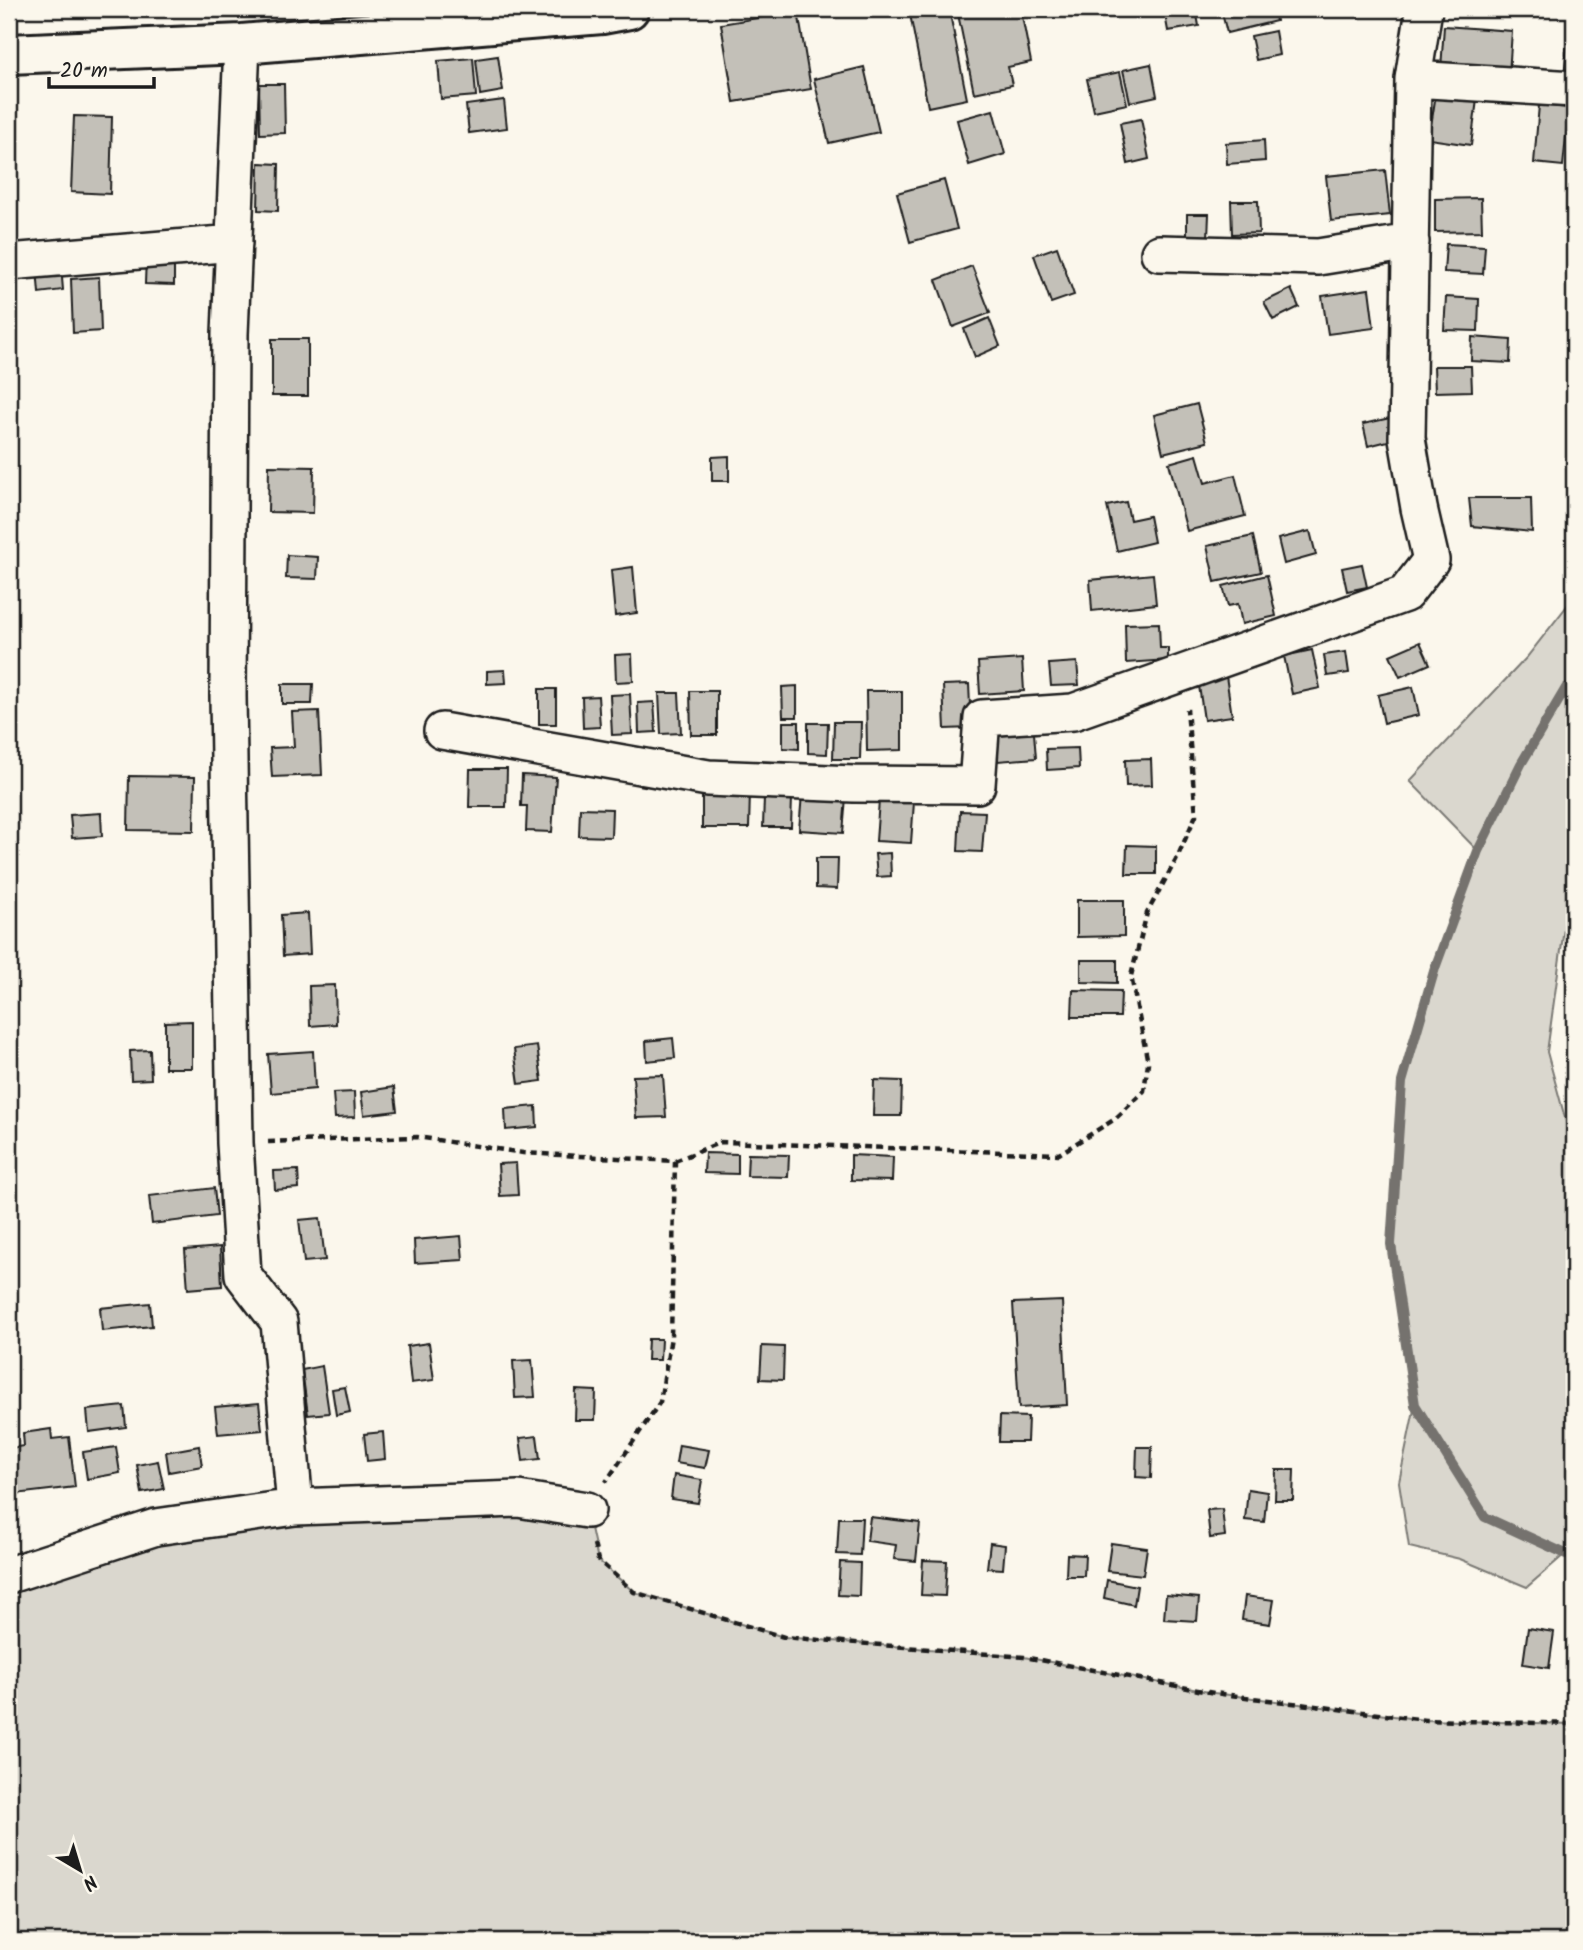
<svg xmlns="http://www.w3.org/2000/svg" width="1583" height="1950" viewBox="0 0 1583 1950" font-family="Kalam,sans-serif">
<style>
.green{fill:#dad7ce;stroke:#7b7a75;stroke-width:2}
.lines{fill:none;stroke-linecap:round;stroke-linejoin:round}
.stream{stroke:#74726e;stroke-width:10}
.building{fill:#c3c0b8;stroke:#1c1c1c;stroke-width:2}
.street-casing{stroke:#1c1c1c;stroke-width:40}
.secondary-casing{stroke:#1c1c1c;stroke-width:44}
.path{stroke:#1c1c1c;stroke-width:4.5;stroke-dasharray:7 5;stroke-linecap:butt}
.street{stroke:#fbf7ec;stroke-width:35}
.secondary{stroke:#fbf7ec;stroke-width:38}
</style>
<rect width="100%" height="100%" fill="#fbf7ec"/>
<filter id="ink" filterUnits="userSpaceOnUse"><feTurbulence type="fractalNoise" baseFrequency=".0143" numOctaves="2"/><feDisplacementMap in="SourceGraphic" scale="14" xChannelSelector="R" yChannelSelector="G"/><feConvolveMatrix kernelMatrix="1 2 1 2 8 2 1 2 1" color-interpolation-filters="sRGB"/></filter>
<g filter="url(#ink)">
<path class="green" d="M1574,597V917L1565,921L1547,1052L1574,1151V1553L1565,1554L1527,1587L1460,1559L1409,1547L1399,1482L1415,1405L1391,1244L1402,1082L1435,968L1478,851L1410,781L1527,657Z
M587,1510L598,1560L634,1592L784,1637L1024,1657L1214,1693L1425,1720L1574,1724V1941H9V1575L156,1527Z"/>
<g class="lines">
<path class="stream" d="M1574,684L1566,688L1521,764L1478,851L1435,968L1402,1082L1391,1244L1415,1405L1485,1517L1566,1554L1574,1553"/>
</g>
<path class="building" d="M909,9H949L967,99L928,107Z
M957,9H1059L1022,16L1031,62L1008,67L1012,85L974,93Z
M1164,9H1196L1199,26L1168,31Z
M1221,9H1274L1276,21L1227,33Z
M798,11L811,89L734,102L721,24Z
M1444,26L1512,31L1509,74L1441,69Z
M1275,31L1279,55L1256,60L1251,36Z
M1567,44H1574V78L1564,77Z
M498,56L503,91L480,95L476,59Z
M473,58L476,96L441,99L438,61Z
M1151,64L1157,96L1130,102L1123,70Z
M864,67L879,132L829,143L814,79Z
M1120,72L1127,104L1094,111L1087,79Z
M259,84H284L285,133L260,134Z
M1437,87L1478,92L1471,145L1429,139Z
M504,100L507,128L469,133L466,105Z
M1539,105L1569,108L1563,166L1534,163Z
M993,110L1005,154L969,165L957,120Z
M74,116L112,117L110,194L71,192Z
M1141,119L1149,159L1128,164L1120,123Z
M1264,140L1265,161L1227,164L1226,143Z
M259,163L279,164L278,211L258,210Z
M1385,170L1390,215L1331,221L1326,176Z
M944,180L957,229L910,242L897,193Z
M1481,198L1482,231L1435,232V199Z
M1231,201H1258L1259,233L1232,234Z
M1187,214H1209L1208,238L1187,237Z
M1446,244L1485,246L1483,274L1444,272Z
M1057,247L1074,295L1051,303L1034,255Z
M146,255L174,256V285L145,284Z
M61,266L63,290L39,293L37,269Z
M972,266L990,313L953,327L936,280Z
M99,277L101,331L73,333L71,279Z
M1291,289L1299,307L1273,320L1264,302Z
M1369,289L1374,328L1328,334L1322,296Z
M1446,297L1479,299L1478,331L1444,330Z
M989,318L1000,346L975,357L964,329Z
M1472,337L1511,340L1510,363L1471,361Z
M272,339H308V396H272Z
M1434,366H1471L1472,391L1435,392Z
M1197,404L1207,442L1163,453L1154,415Z
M1390,418L1396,439L1368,446L1363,424Z
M1197,455L1205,483L1235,475L1245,516L1187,531L1169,463Z
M729,456V481H712V457Z
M269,466L314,467L313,513L268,512Z
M1572,482H1574V505H1571Z
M1469,498H1531L1532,532L1472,526Z
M1126,502L1130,520L1149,516L1154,542L1117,551L1107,506Z
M1310,531L1316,555L1284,564L1278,539Z
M1253,536L1261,572L1215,582L1207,546Z
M287,555L318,557L317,579L286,578Z
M1362,564L1367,587L1347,591L1342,568Z
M633,567L637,613L615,616L611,570Z
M1153,574L1156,604L1092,611L1090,580Z
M1267,575L1276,616L1242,624L1238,604L1228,606L1223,586Z
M1159,623L1160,648H1168V660L1126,663L1125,624Z
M1420,642L1430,664L1400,677L1390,655Z
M1312,650L1320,688L1292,694L1284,656Z
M1346,652L1349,673L1327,676L1324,655Z
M632,654L633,681L616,682L615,655Z
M1022,659L1024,691L980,694L978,662Z
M1077,662L1079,685L1051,686L1049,664Z
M505,670L506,683L487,684V671Z
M1226,676L1232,716L1204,720L1198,679Z
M282,684H313L312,704H282Z
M969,684L971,728L945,729L943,685Z
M797,686V717H783L782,687Z
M1413,687L1419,715L1384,723L1378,695Z
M539,689H556V724H539Z
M690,691H717V735H691Z
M866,691H902V750L867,751Z
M659,693H679L681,733L661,734Z
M630,694L632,734L612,735L610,695Z
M598,696L600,727L583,728L582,697Z
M654,702L656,732L639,733L638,703Z
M319,711L322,775L272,777L270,748L294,747L292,712Z
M783,722H799V749L783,748Z
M834,722H861L860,759H833Z
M808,723H828L827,754L808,753Z
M1034,733L1036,758L998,761L995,736Z
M1078,748L1079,768L1047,770L1046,749Z
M1151,759L1152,785L1126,786L1125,760Z
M470,769H507L506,807H469Z
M522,775L556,777L552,832L526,831L527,806H521Z
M129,776L195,777L194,831L128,830Z
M702,792H750L749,828H702Z
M802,794L846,797L843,833L799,830Z
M764,797H792L791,827H763Z
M879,800L914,802L911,843L876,841Z
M580,808L612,809L611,837L579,836Z
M960,811L985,812L982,852L958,851Z
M101,813L102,836L72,838L70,815Z
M1127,845L1156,846V874H1126Z
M890,853L891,876L877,877L875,854Z
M816,858H838L837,889L816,888Z
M1077,900H1124V936L1077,937Z
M308,913L310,954L283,956L281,915Z
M1081,960H1117V983L1081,982Z
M335,985L336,1024L310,1026L309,986Z
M1073,990L1121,991L1120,1017H1072Z
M192,1021V1068H165V1022Z
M673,1038L675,1058L647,1061L646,1041Z
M537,1046L542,1081L519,1084L514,1049Z
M150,1050L151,1079L131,1080L130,1051Z
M313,1051L315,1089L271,1093L268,1054Z
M663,1075L666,1117L636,1118L633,1076Z
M874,1080L902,1081L901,1116H873Z
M394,1087L397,1111L364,1115L361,1092Z
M354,1092L355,1117L335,1118L333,1093Z
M536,1106L537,1127L506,1130L505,1109Z
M705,1153L738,1154V1174L704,1173Z
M748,1154L789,1155L788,1177L747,1176Z
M851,1155L893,1157L892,1181L851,1180Z
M516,1163L518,1195L500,1196L498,1164Z
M298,1170L299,1188L275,1190L274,1171Z
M214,1188L217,1216L152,1224L149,1196Z
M320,1218L325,1260L304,1262L299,1220Z
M461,1236L463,1260L415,1263L414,1240Z
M220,1247L222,1286L188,1289L185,1250Z
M1062,1301L1067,1405L1019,1408L1013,1303Z
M150,1303L152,1326L102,1331L100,1308Z
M648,1339H661L660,1360H647Z
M429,1343L434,1380L411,1383L407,1346Z
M762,1346L784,1347L783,1380L760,1379Z
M532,1360L535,1397L515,1398L513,1361Z
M322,1366L329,1413L308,1415L302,1370Z
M345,1387L350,1412L336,1415L332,1389Z
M576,1390L596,1391L595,1420H575Z
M259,1403L262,1430L218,1434L215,1407Z
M124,1406L126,1427L89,1432L87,1410Z
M1000,1416L1028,1417L1027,1442H999Z
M51,1429L52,1439L69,1437L75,1487L16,1494L10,1448L24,1446L23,1433Z
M383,1432L385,1459L367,1461L364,1434Z
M537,1436L540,1459L523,1461L520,1438Z
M679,1445L709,1450L705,1468L676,1463Z
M199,1446L202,1466L169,1472L166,1452Z
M116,1447L120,1473L87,1479L83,1452Z
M1137,1447H1152L1151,1478L1136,1477Z
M158,1461L164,1489L142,1493L137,1465Z
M1276,1470H1294L1293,1500H1275Z
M674,1475L702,1480L698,1503L671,1499Z
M1248,1489L1267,1492L1264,1522L1245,1520Z
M1222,1509L1225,1536L1210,1538L1207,1510Z
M870,1517L920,1523L916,1561L894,1559L896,1545L867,1541Z
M839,1518H862L860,1555L837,1554Z
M990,1543L1005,1545L1003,1569L987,1568Z
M1111,1543L1147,1548L1143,1575L1107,1571Z
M1067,1554L1085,1555L1084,1576H1066Z
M923,1560L947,1561L945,1596L921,1595Z
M840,1562L860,1563L859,1596L838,1595Z
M1107,1580L1137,1586L1134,1605L1104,1598Z
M1166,1595L1199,1598L1197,1621L1164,1619Z
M1245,1596L1274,1600L1270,1624L1242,1620Z
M1528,1628L1554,1632L1549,1668L1523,1664Z"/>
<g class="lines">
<g class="street-casing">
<path id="street" d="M242,44L230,334L228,696L235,1143L243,1275L279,1322L295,1507
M1413,79L1574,89
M1159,253L1318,257L1411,242
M9,262L234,243
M442,731L708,778L854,784L977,785L982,718L1073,712L1405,594L1431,560L1419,508L1407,438L1413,79L1424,9
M9,1575L156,1527L295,1507L518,1499L587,1510"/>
</g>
<g class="secondary-casing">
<path id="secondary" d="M9,54L242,44L602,14L629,9"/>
</g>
<path class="path" d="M268,1142L417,1137L523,1153L675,1161L671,1337L660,1402L606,1482
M675,1161L721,1142L1059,1154L1115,1119L1144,1091L1148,1063L1131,976L1147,913L1176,860L1196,815L1187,709
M594,1544L598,1560L634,1592L784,1637L1024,1657L1214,1693L1425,1720L1574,1724"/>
<use href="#street" class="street"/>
<use href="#secondary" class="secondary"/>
</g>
</g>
<rect width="1583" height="1950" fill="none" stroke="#fbf7ec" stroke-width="35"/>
<rect x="18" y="18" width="1548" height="1915" fill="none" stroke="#1c1c1c" stroke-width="2.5" filter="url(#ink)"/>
<g transform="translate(80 1870) rotate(142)" stroke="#fbf7ec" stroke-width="5" paint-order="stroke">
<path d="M0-5L12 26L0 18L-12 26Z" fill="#1c1c1c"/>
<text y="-10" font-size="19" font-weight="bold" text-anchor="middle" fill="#1c1c1c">N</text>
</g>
<path d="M49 77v10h105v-10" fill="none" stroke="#1c1c1c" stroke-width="3.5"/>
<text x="60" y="77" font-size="21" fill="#1c1c1c" stroke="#fbf7ec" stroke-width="5" paint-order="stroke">20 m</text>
</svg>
